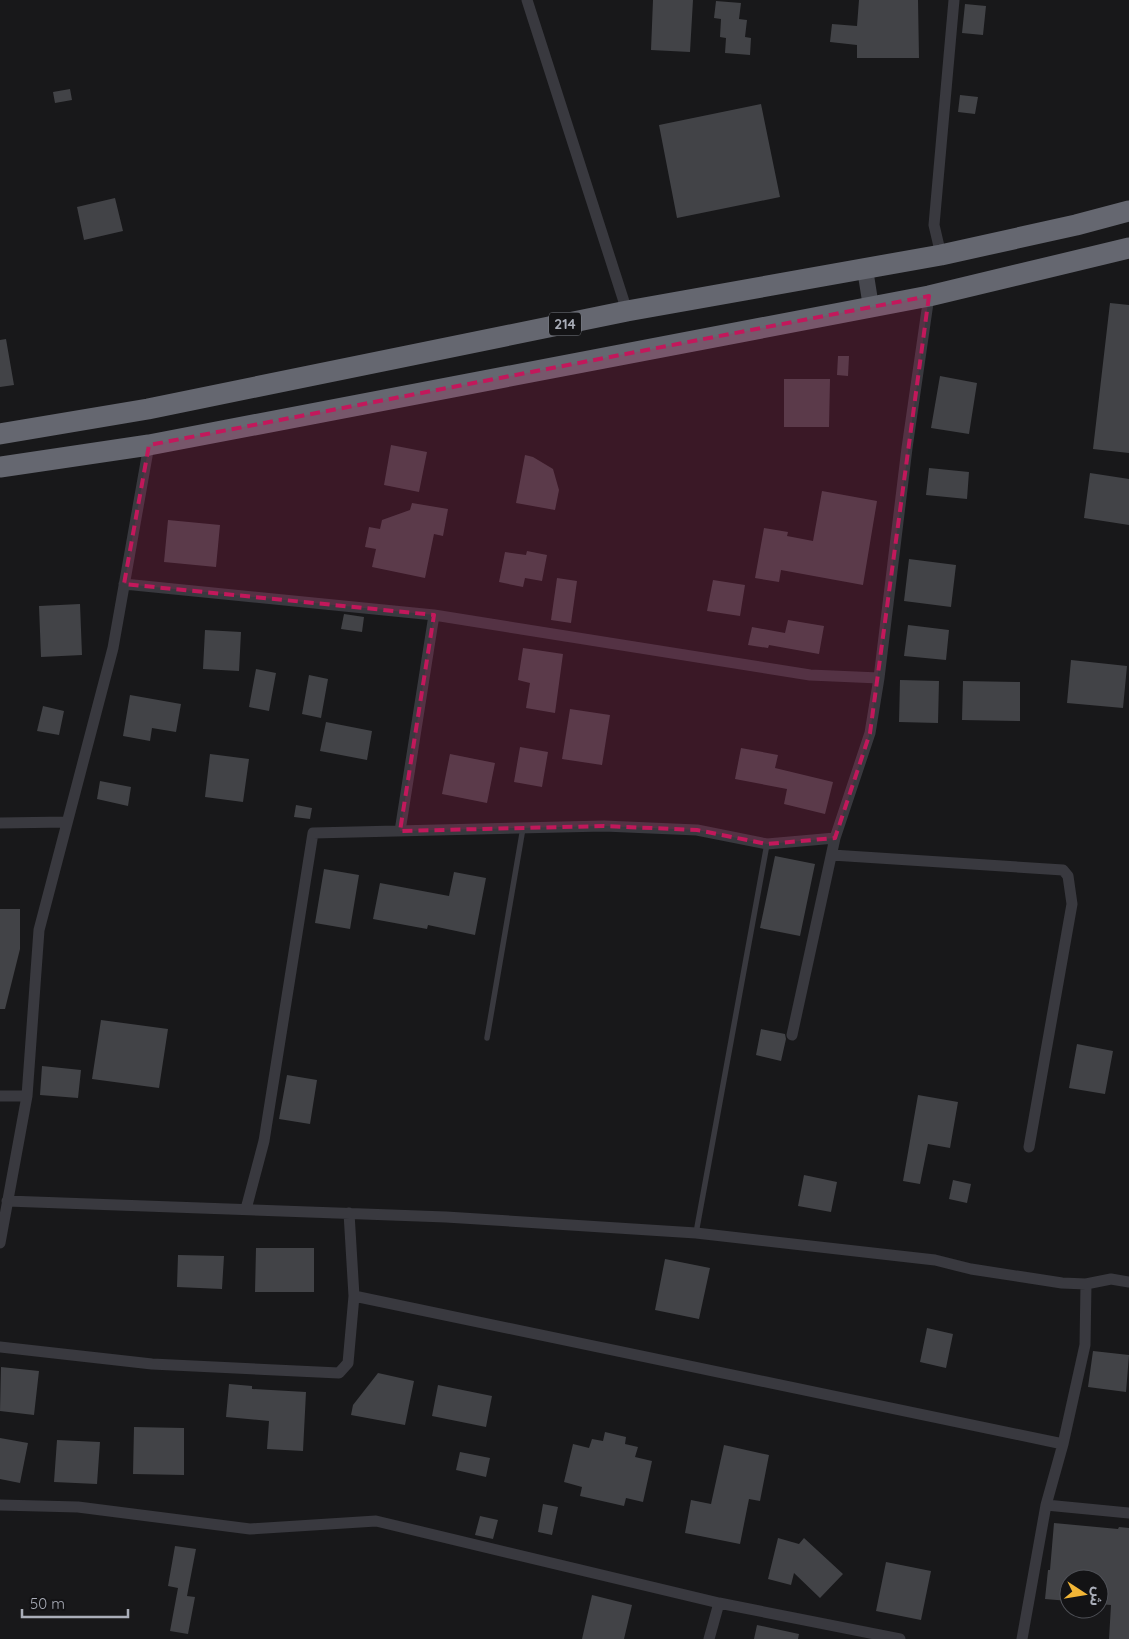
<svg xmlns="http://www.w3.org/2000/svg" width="1129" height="1639" viewBox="0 0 1129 1639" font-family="Quicksand,'Noto Sans Arabic',sans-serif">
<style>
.building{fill:#424347}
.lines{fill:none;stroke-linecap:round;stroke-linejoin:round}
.lane{stroke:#39393f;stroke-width:5.5}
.street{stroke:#39393f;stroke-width:11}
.secondary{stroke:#47484f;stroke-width:16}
.highway{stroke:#656770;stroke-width:21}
.marked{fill:#c2185b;fill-opacity:0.2;stroke:#c2185b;stroke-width:4;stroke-dasharray:10 6;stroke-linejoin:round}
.labels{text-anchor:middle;stroke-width:5;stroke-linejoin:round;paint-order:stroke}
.shield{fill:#131315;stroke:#7d8088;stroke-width:1}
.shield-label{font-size:14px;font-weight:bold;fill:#aaaeb9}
</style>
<rect width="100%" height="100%" fill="#18181a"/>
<path class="building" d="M653,0H693L690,52L651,50Z
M859,0H918L919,58H857V45L830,42L832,24L857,26Z
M716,1L741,3L739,19L747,20L745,37L751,38L750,55L725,53L726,38L720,37L721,19L714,18Z
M965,4L986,6L983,35L962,33Z
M70,89L72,100L55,103L53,92Z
M960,95L978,97L975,114L958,112Z
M761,104L780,197L677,218L659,125Z
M115,198L123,231L84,240L77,207Z
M1110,303L1129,305V453L1093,449Z
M6,339L14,385L0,387V340Z
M838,356H849L848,376L837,375Z
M940,376L977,383L969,434L931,428Z
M784,379H830L829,427H784Z
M391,445L427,452L419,492L384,485Z
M525,455L533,457L553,469L559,490L555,510L516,503Z
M929,468L969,472L967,499L926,495Z
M1090,473L1129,479V525L1084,518Z
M822,491L877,501L863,585L781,570L779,582L755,578L764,528L788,532L787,536L813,541Z
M412,503L448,509L443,536L434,534L425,578L372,567L376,549L365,547L369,527L380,529L382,520L410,510Z
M168,520L220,525L216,567L164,562Z
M527,551L547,555L542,581L525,578L523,587L499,582L505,552L526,555Z
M909,559L956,565L951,607L904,601Z
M557,578L577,581L571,623L551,620Z
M713,580L745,585L740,616L707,611Z
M80,604L82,655L41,657L39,606Z
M344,614L364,617L362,632L341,629Z
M788,620L824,626L819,654L769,645L768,648L748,645L752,627L785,633Z
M908,625L949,630L946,660L904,656Z
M205,630L241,632L239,671L203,669Z
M523,648L563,654L555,713L526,708L530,683L518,680Z
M1071,660L1127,666L1123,708L1067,703Z
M256,669L276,673L269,711L249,707Z
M309,675L328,679L321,718L302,714Z
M900,680L939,681L938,723L899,722Z
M963,681L1020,682V721L962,720Z
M130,695L181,704L176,732L152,728L150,741L123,736Z
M43,706L64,711L59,735L37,731Z
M570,709L610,715L602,765L562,759Z
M326,722L372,731L367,760L320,751Z
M520,747L548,752L542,787L514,782Z
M741,748L778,755L775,768L833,782L825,814L784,804L787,789L735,779Z
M210,754L249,759L243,802L205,797Z
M450,754L495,763L487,803L442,794Z
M100,781L131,787L128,806L97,799Z
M296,805L312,808L310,819L294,817Z
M775,856L815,864L800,936L760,928Z
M324,869L359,875L350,929L315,923Z
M454,872L486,878L475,935L428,925L427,929L373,919L380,883L449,896Z
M0,909H20V949L5,1009H0Z
M101,1020L168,1029L159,1088L92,1079Z
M761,1029L785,1034L786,1039L781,1061L756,1055Z
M1077,1044L1113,1051L1105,1094L1069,1088Z
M42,1066L81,1070L78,1098L40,1095Z
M287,1075L317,1080L310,1124L279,1119Z
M918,1095L958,1102L950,1148L928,1144L920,1184L903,1181Z
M804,1175L837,1182L831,1212L798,1206Z
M953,1180L971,1184L967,1203L949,1199Z
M256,1248H314V1292H255Z
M178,1255L224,1256L222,1289L177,1287Z
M665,1259L710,1268L699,1319L655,1310Z
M927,1328L953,1334L946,1368L920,1362Z
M1093,1351L1129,1355L1126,1392L1088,1387Z
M1,1367L39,1371L34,1415L0,1411Z
M378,1373L414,1381L405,1425L351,1415L353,1405Z
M229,1384L252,1386V1389L306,1392L303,1451L267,1449L269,1421L226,1417Z
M438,1385L492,1396L486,1427L432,1416Z
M134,1427L184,1428V1475L133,1474Z
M605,1432L626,1437L625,1444L638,1447L635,1457L652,1461L643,1502L626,1498L624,1506L580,1496L582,1487L564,1482L573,1444L589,1448L592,1439L603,1441Z
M0,1438L28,1443L20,1483L0,1479Z
M57,1440L100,1442L97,1484L54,1482Z
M724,1445L769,1455L760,1501L749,1499L740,1544L685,1533L691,1500L711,1504Z
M460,1452L490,1458L486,1477L456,1470Z
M543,1504L558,1507L552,1535L538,1532Z
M480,1516L498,1520L493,1539L475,1535Z
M1054,1523L1118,1529L1119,1527L1129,1528V1639H1109L1111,1605L1099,1604V1579H1069V1601L1045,1599L1048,1570H1050Z
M778,1538L799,1544L804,1538L843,1574L820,1598L794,1573L791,1585L768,1579Z
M175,1546L196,1549L187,1596L195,1597L188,1634L170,1631L178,1588L168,1586Z
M886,1562L931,1571L921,1620L876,1611Z
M592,1595L632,1605L624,1639H582Z
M757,1625L799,1634L798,1639H754Z"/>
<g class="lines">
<path class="lane" d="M487,1038L523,828
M696,1233L767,844"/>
<path class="street" d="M527,0L627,311
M941,255L934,225L954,0
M124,584L434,615L810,675L879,678
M0,823L67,822
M400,831L434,615
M832,855L1063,870L1068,876L1072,904L1029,1147
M792,1035L835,838L870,733L879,678L907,448L929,296
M0,1096H27
M7,1201L446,1217L696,1233L935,1260L971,1269L1062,1283L1086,1284L1111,1279L1129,1282
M246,1209L264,1141L313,833L604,826L697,830L767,844L835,838
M0,1243L27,1096L39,930L113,648L149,445
M354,1296L1063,1444
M0,1347L152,1364L339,1373L348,1363L354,1296L349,1213
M0,1505L78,1507L250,1529L376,1521L719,1603L900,1639
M1046,1505L1129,1513
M709,1639L719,1603
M1022,1639L1046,1505L1063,1444L1085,1345L1086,1284"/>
<path class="secondary" d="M865,269L871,307"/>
<path class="highway" d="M0,434L148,409L627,311L941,255L1076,225L1129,211
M0,467L149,445L929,296L1129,248"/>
</g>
<path class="marked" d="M929,296L870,733L835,838L767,844L697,830L604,826L400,831L434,615L124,584L149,445Z"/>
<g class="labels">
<rect class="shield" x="549" y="312.5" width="32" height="23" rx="4"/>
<g class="shield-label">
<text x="565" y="329">214</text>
</g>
</g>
<g transform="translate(1084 1594) rotate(102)"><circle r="24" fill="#131315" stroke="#4f5157"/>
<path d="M0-4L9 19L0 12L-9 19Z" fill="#f2b637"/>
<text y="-8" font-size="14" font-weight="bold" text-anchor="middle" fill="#aaaeb9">ش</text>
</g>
<path d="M22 1609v8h106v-8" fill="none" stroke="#aaaeb9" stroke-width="2.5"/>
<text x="30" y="1609" font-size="15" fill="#aaaeb9" stroke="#131315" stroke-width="4" paint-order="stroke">50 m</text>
</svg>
